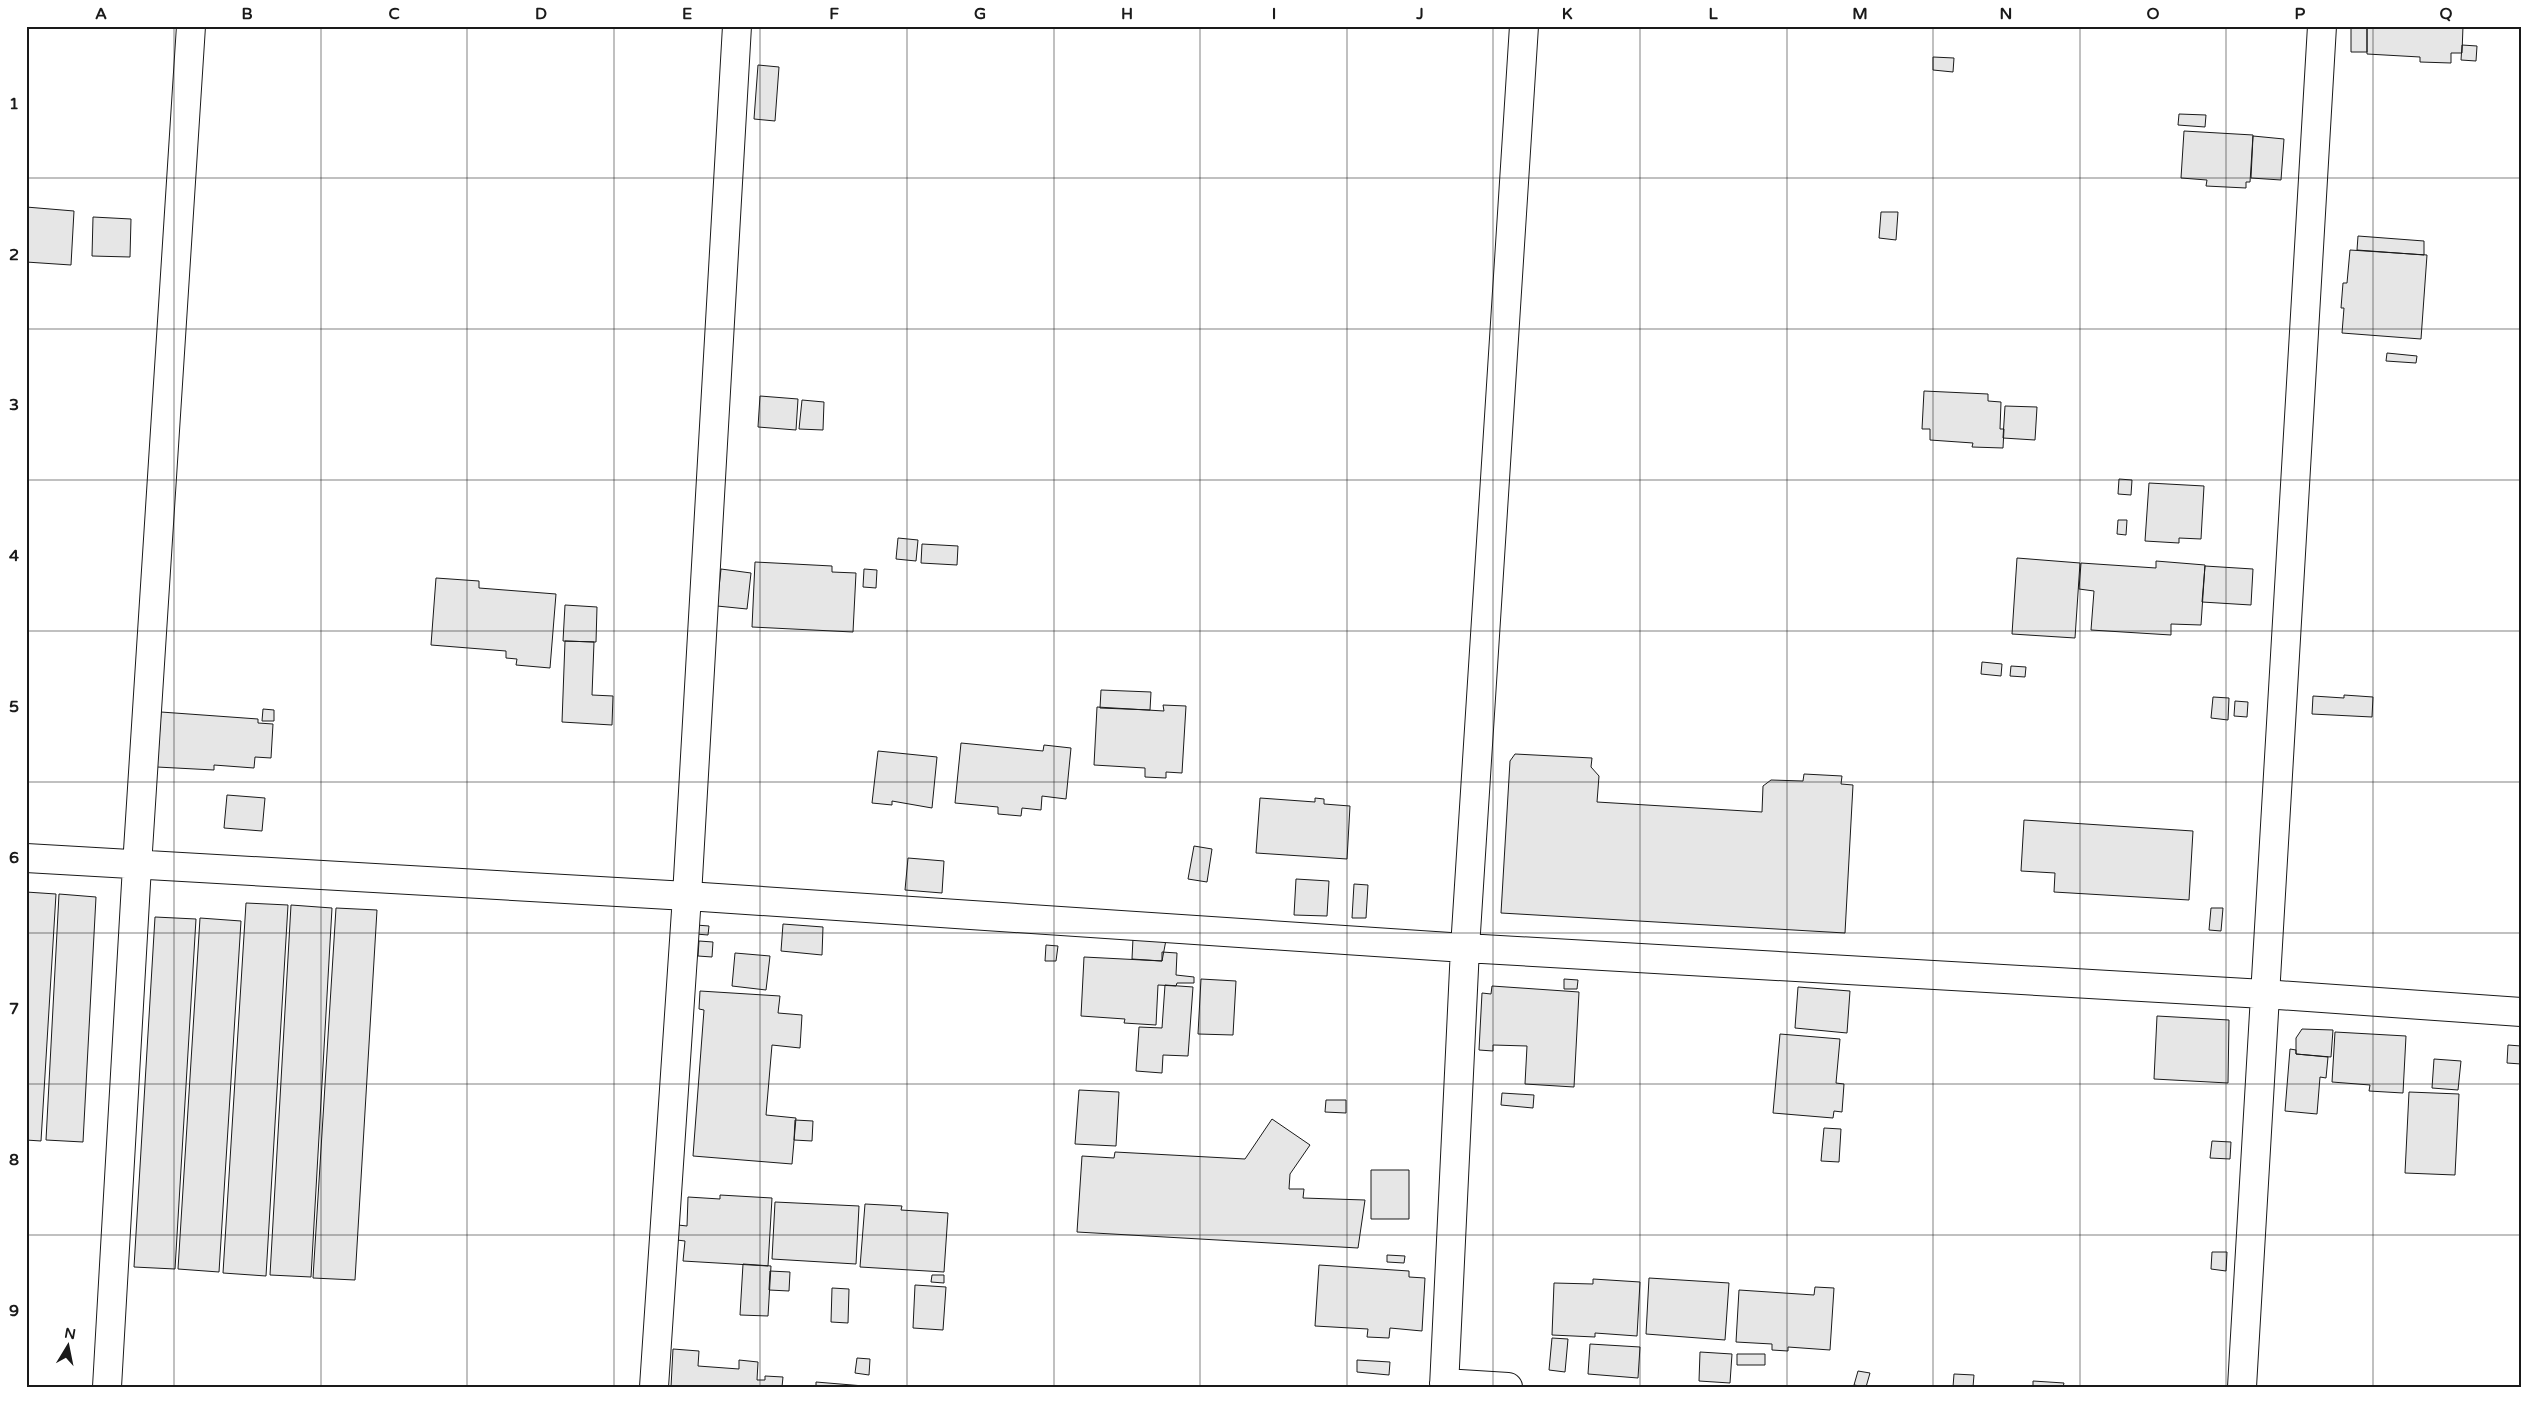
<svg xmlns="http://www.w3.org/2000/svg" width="2547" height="1413" viewBox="0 0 2547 1413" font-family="'Varela Round',sans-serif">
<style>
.building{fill:#e6e6e6;stroke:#1a1a1a}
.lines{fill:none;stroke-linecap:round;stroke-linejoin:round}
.street-casing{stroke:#1a1a1a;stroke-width:30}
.secondary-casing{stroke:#1a1a1a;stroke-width:30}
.street{stroke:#fff;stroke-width:28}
.secondary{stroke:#fff;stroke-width:28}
.grid{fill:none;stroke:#1a1a1a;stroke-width:1;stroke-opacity:0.55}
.neatline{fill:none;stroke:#1a1a1a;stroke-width:2}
.grid-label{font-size:16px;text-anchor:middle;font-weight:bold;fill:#1a1a1a}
</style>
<rect width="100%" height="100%" fill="#fff"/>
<path class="building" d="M2351,26H2367V52H2351Z
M2367,26H2463L2462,53H2451V63L2420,62V57L2367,54Z
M2462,45L2477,46L2476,61L2461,60Z
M1933,57L1954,58L1953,72L1933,70Z
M758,65L779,67L775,121L754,119Z
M2179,114L2206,115L2205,127L2178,125Z
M2184,131L2253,135L2250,182H2246V188L2206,186L2207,180L2181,178Z
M2253,136L2284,139L2281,180L2251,178Z
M26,207L74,211L71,265L26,262Z
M1881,212H1898L1896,240L1879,238Z
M93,217L131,219L130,257L92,256Z
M2358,236L2424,241V255L2357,250Z
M2350,250L2427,255L2421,339L2342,333L2344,308H2341L2343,283H2347Z
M2387,353L2417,356L2416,363L2386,361Z
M1924,391L1988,394V401L2001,402L2000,429H2004L2003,448L1972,447L1973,443L1930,440V429H1922Z
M760,396L798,399L796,430L758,427Z
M802,400L824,402L823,430L799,429Z
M2005,406L2037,407L2035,440L2003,438Z
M2119,479L2132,480L2131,495L2118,494Z
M2149,483L2204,486L2201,539L2179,538V543L2145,541Z
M2118,520H2127L2126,535L2117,534Z
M898,538L918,540L916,561L896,559Z
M922,544L958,546L957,565L921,563Z
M2017,558L2080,563L2075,638L2012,634Z
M2156,561L2205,565L2201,625L2171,624V635L2091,630L2094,591L2079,589L2081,563L2156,568Z
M755,562L832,566V572L856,573L853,632L752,627Z
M2205,566L2253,569L2251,605L2202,602Z
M721,569L751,573L747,609L717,606Z
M864,569L877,570L876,588L863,587Z
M436,578L479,581V588L556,594L550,668L516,665L517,659L506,658V651L431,645Z
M565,605L597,607L596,642L563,641Z
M565,641L594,642L592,695L613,696L612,725L562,722Z
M1982,662L2002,664L2001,676L1981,674Z
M2011,666L2026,667L2025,677L2010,676Z
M1101,690L1151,692L1150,710L1100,708Z
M2344,695L2373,697L2372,717L2312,714L2313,696L2344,698Z
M2213,697L2229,698L2228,720L2211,718Z
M2235,701L2248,702L2247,717L2234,716Z
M1163,705L1186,706L1182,773L1166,772V778L1145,777V768L1094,765L1097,707L1164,711Z
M263,709L274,710V721H262Z
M161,712L258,719V723L273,724L271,758L255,757L254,768L214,765V770L157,767Z
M961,743L1043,751L1044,745L1071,748L1066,799L1042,796L1041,810L1022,808L1021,816L998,814V807L955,803Z
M878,751L937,757L932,808L892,801V805L872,803Z
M1515,754L1592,758L1591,767L1599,776L1597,802L1762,812L1763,786L1771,780L1803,781L1804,774L1842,776L1841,784L1853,785L1845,933L1501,913L1510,761Z
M227,795L265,798L262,831L224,828Z
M1260,798L1315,802V798L1324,799V804L1350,806L1347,859L1256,853Z
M2024,820L2193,831L2189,900L2054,892L2055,873L2021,871Z
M1194,846L1212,849L1207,882L1188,879Z
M908,858L944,861L942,893L905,890Z
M1296,879L1329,881L1327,916L1294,915Z
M1354,884L1368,885L1366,918H1352Z
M26,892L56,894L41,1141L26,1140Z
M59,894L96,897L83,1142L46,1140Z
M246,903L288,905L266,1276L223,1273Z
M291,905L332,908L311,1277L270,1275Z
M336,908L377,910L355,1280L313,1278Z
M2211,908H2223L2221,931L2209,930Z
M155,917L196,919L175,1269L134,1267Z
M200,918L241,921L219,1272L178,1269Z
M783,924L823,927L822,955L781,951Z
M696,925L709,926L708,935L696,934Z
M1133,938L1166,940L1162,961L1132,959Z
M699,941L713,942L712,957L698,956Z
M1046,945L1058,946L1056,961H1045Z
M1162,952L1177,953L1176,975L1194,977V983H1177L1176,986L1158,985L1156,1025L1124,1023L1125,1019L1081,1016L1084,957L1162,961Z
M735,953L770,956L766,990L732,986Z
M1201,979L1236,981L1233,1035L1198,1034Z
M1564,979L1578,980L1577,989H1564Z
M1165,985L1193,987L1188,1056L1163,1055L1162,1073L1136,1071L1139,1027L1162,1028Z
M1492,986L1579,992L1574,1087L1525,1084L1527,1046L1493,1045V1051L1479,1050L1482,993L1491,994Z
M1798,987L1850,991L1847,1033L1795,1028Z
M700,991L780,996L778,1013L802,1015L800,1048L772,1045L766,1115L796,1118L792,1164L693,1156L704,1010L699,1009Z
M2157,1016L2229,1020L2228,1083L2154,1079Z
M2302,1029L2333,1030L2331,1057L2296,1054V1038Z
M2335,1032L2406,1036L2403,1093L2369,1091L2370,1085L2332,1082Z
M1780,1034L1840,1039L1836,1083L1844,1084L1842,1112L1834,1111L1833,1118L1773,1113Z
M2508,1045L2521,1046V1064L2507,1063Z
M2290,1049L2296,1050V1054L2328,1057L2326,1078L2320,1077L2317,1114L2285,1111Z
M2434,1059L2461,1061L2458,1090L2432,1088Z
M1079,1090L1119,1092L1116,1146L1075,1144Z
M2409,1092L2459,1094L2455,1175L2405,1173Z
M1502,1093L1534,1095L1533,1108L1501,1105Z
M1326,1100H1346V1113L1325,1112Z
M1272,1119L1310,1145L1290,1174L1289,1189H1304L1303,1198L1365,1200L1358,1248L1077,1232L1082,1156L1114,1158L1115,1152L1245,1159Z
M795,1120L813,1121L812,1141L794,1140Z
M1824,1128L1841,1129L1839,1162L1821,1161Z
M2212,1141L2231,1142L2230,1159L2210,1158Z
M1371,1170H1409V1219H1371Z
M720,1195L772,1198L768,1266L683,1261L685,1241L677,1240L678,1225L687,1226L688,1197L720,1199Z
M775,1202L859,1206L856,1264L772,1259Z
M865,1204L902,1206L901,1210L948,1213L944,1272L860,1267Z
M2212,1252H2227L2226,1271L2211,1269Z
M1387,1255L1405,1256L1404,1263L1387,1262Z
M743,1264L771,1266L768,1316L740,1315Z
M1319,1265L1409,1271V1277L1425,1278L1422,1331L1390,1328L1389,1338L1367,1337L1368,1329L1315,1326Z
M770,1271L790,1272L789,1291L769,1290Z
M932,1275H944V1283L931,1282Z
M1649,1278L1729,1283L1725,1340L1646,1334Z
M1593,1279L1640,1282L1637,1336L1595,1333V1337L1552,1335L1554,1283L1593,1284Z
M915,1285L946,1287L943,1330L913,1328Z
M1815,1287L1834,1288L1830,1350L1788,1347V1351L1772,1350V1344L1736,1342L1739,1290L1814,1295Z
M832,1288L849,1289L848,1323L831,1322Z
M1552,1338L1568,1339L1565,1372L1549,1370Z
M1590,1344L1640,1347L1638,1378L1588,1374Z
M673,1349L699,1351L698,1366L739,1369V1360L758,1362L757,1380H765V1376L783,1377L782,1387H671Z
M1700,1352L1732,1354L1730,1383L1699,1381Z
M1737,1354H1765V1365H1737Z
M857,1358L870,1359L869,1375L855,1373Z
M1357,1360L1390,1362L1389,1375L1357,1372Z
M1858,1371L1870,1373L1866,1387L1854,1385Z
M1954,1374L1974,1375L1973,1387H1953Z
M2033,1381L2064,1383L2063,1387H2029L2033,1386Z
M816,1382L864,1386V1387H816Z"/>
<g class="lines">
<g class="street-casing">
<path id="street" d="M26,858L687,896L1465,948L2264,994
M1444,1383L1508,1387
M107,1387L137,866L191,26
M654,1387L687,896L737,26
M1444,1387L1465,948L1524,26
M2242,1387L2322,26"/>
</g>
<g class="secondary-casing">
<path id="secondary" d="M2264,994L2521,1012"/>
</g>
<use href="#street" class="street"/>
<use href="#secondary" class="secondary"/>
</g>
<path class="grid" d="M174,26V1387M321,26V1387M467,26V1387M614,26V1387M760,26V1387M907,26V1387M1054,26V1387M1200,26V1387M1347,26V1387M1493,26V1387M1640,26V1387M1787,26V1387M1933,26V1387M2080,26V1387M2226,26V1387M2373,26V1387M26,178H2521M26,329H2521M26,480H2521M26,631H2521M26,782H2521M26,933H2521M26,1084H2521M26,1235H2521"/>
<rect width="2547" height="1413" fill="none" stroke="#ffffff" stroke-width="55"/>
<g transform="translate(68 1346) rotate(10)" stroke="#ffffff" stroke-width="4" paint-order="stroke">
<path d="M0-4L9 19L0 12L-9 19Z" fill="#1a1a1a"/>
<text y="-8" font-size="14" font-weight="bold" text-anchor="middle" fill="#1a1a1a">N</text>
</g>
<rect x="28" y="28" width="2492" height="1358" class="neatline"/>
<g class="grid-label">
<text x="101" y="19">A</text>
<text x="247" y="19">B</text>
<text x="394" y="19">C</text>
<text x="541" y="19">D</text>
<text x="687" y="19">E</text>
<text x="834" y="19">F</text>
<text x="980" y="19">G</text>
<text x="1127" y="19">H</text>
<text x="1274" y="19">I</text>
<text x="1420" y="19">J</text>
<text x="1567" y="19">K</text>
<text x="1713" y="19">L</text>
<text x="1860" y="19">M</text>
<text x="2006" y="19">N</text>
<text x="2153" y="19">O</text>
<text x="2300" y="19">P</text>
<text x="2446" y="19">Q</text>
<text x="14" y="109">1</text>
<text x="14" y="260">2</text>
<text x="14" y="410">3</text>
<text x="14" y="561">4</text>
<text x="14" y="712">5</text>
<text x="14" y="863">6</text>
<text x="14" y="1014">7</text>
<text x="14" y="1165">8</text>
<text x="14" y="1316">9</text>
</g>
</svg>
